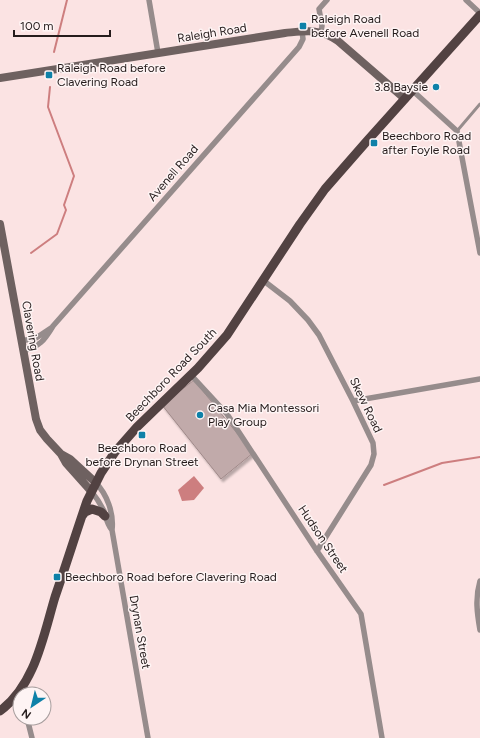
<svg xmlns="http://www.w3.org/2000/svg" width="480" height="738" viewBox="0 0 480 738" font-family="Figtree,sans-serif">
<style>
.water{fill:#cd7e7f}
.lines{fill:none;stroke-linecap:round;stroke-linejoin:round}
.stream{stroke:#cd7e7f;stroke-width:2}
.building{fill:#c1aaaa;stroke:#9f8989;filter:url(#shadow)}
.lane{stroke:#968c8c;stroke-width:3}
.street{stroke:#968c8c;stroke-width:5.5}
.secondary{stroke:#6e6160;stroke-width:8}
.primary{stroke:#524242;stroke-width:9}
.poi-dot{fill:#0e81a8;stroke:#fef4f4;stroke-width:1.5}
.labels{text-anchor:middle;stroke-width:3;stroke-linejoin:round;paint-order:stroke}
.poi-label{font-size:12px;fill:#251c1c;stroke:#fef4f4;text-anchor:start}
.street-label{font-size:12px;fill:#251c1c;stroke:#fef4f4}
</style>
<defs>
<filter id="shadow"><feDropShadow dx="2" dy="3" stdDeviation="1" flood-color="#0004"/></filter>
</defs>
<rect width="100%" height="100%" fill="#fbe3e3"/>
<path class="water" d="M194,476L204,488L194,500L182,501L178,490Z"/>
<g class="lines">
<path class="stream" d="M54,52L67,0
M31,253L57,234L66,210L64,205L74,176L48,107L50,87
M384,485L442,463L480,457"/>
</g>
<path class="building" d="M194,380L253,453L221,479L162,405Z"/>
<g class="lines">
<path class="lane" d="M457,131L480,104"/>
<path class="street" d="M149,0L158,53
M466,0L480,13
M321,31L322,26L319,9L327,0
M413,91L457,131L480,253
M264,281L290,301L308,320L319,335L353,401L373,443L374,454L371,465L317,551
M21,341L36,338L51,328
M23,351C40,346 44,341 53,326L299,47L303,39L302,31
M191,375L227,414L317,551L361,614L382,738
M353,401L480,379
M95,482C107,494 114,513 112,530L148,738
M91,491C96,497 100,503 104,511C106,518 107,524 112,530
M480,581C475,598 477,613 480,630
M13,699L20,707
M27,718L32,738"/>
<path class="secondary" d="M0,78L285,33C306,31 319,28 338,41L405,99
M0,224L36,419L40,430L47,439L61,454L66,463L91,491
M61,454L70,459L95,482"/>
<path class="primary" d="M82,516L85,512L92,509L101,512L105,516
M0,711C35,685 43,637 55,597C66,565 76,533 87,501L101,473L115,452L137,427L198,368L227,335L300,224L325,189L367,141L480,15"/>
</g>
<g class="poi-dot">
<rect x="299" y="22" width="8" height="8" rx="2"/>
<rect x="45" y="71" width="8" height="8" rx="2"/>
<circle cx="436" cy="87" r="4"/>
<rect x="370" y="139" width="8" height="8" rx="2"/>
<circle cx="200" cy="415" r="4"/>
<rect x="138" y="431" width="8" height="8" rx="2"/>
<rect x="53" y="573" width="8" height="8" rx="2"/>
</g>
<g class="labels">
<g class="poi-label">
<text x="311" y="23">Raleigh Road<tspan x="311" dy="14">before Avenell Road</tspan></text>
<text x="57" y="72">Raleigh Road before<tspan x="57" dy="14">Clavering Road</tspan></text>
<text x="428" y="91" text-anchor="end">3.8 Baysie</text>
<text x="382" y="140">Beechboro Road<tspan x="382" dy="14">after Foyle Road</tspan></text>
<text x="208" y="412">Casa Mia Montessori<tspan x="208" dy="14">Play Group</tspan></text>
<text x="142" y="452" text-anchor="middle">Beechboro Road<tspan x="142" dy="14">before Drynan Street</tspan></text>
<text x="65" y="581">Beechboro Road before Clavering Road</text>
</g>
<g class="street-label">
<text transform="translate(212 33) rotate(-9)" y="4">Raleigh Road</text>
<text transform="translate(173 173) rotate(-49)" y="4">Avenell Road</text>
<text transform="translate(33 341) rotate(80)" y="4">Clavering Road</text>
<text transform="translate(171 375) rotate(-46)" y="4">Beechboro Road South</text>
<text transform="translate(366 405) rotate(64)" y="4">Skew Road</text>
<text transform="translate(323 539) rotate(56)" y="4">Hudson Street</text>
<text transform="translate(140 632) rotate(80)" y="4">Drynan Street</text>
</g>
</g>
<g transform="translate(32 706) rotate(215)"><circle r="19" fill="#fef4f4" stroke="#a79e9e"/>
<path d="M0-3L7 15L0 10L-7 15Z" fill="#0e81a8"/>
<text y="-6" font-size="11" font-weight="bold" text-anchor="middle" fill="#251c1c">N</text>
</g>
<path d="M14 30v6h96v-6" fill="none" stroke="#251c1c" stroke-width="2"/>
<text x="20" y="30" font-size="12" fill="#251c1c" stroke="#fef4f4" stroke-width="3" paint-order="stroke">100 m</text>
</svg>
